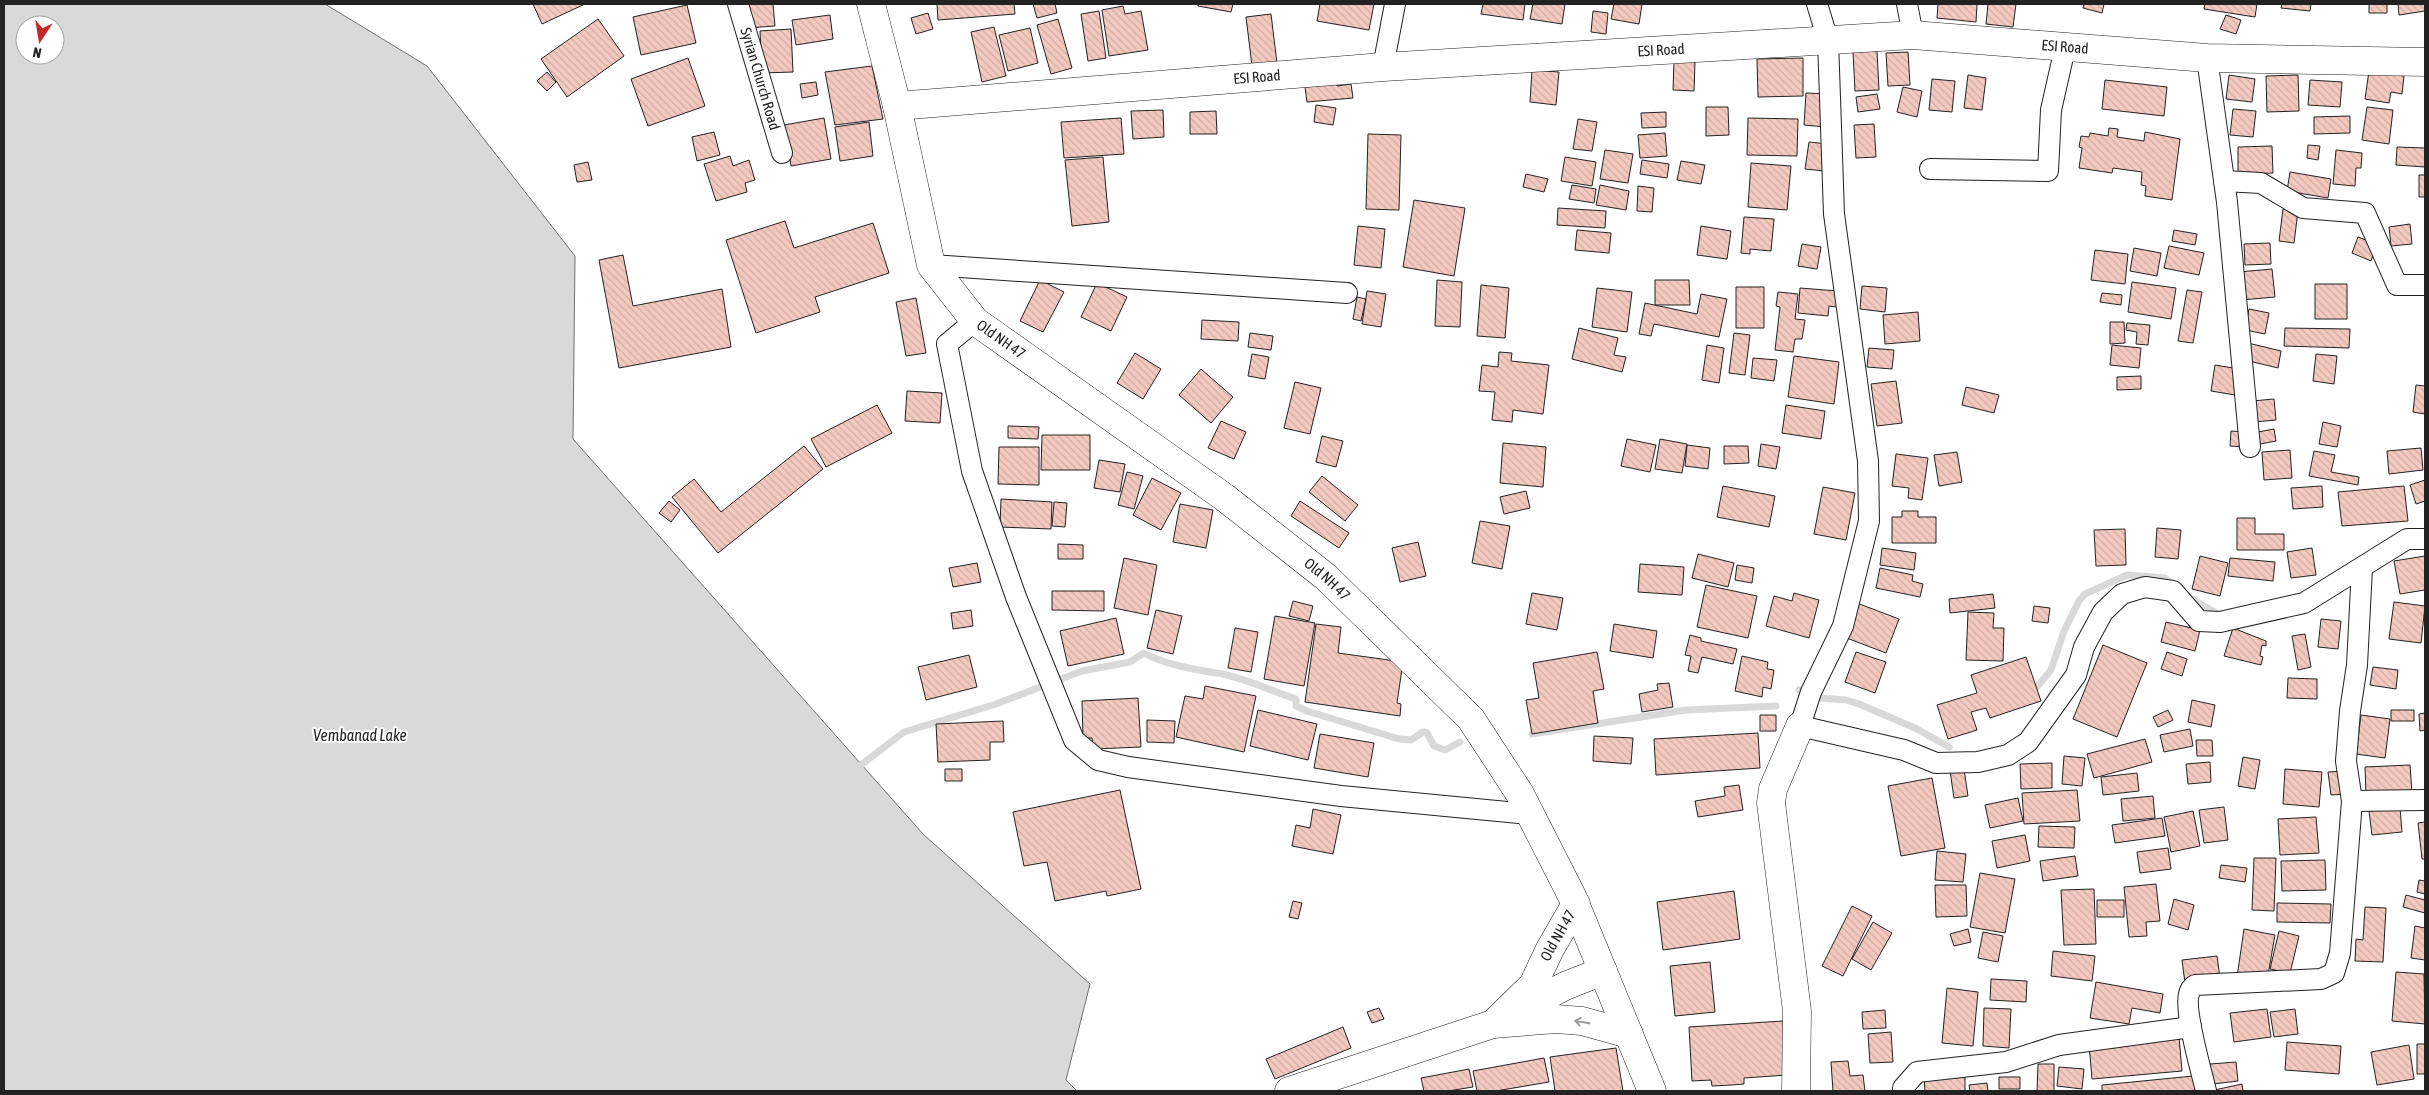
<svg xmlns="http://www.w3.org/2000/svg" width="2429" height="1095" viewBox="0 0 2429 1095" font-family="'Asap Condensed',sans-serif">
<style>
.water{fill:#d9d9d9;stroke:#6f6f6f;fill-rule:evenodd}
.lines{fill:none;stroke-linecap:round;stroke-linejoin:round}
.stream{stroke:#d9d9d9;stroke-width:7}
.building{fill:url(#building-back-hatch);stroke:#222}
.street-casing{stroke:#222;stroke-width:22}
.secondary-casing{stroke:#222;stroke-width:29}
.primary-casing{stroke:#222;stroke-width:29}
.street{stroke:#fff;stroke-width:20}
.secondary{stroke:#fff;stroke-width:28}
.primary{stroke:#fff;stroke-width:28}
.oneway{stroke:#9c9c9c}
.labels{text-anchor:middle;stroke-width:4;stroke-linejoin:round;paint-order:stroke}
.street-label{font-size:15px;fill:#222;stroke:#fff}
.water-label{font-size:16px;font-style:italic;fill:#222;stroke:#fff}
</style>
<defs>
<pattern id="building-back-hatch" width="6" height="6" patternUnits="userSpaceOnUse" patternTransform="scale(1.25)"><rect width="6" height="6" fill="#f3c9c0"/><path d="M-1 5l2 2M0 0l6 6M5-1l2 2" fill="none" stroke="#d0aca5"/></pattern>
</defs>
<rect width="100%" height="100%" fill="#fff"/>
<path class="water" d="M4,4H325L427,66L575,256L573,439L923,834L1090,984L1066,1080L1077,1091H4ZM25,25H55V55H25Z"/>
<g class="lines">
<path class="stream" d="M2188,597L2220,615
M2036,688L2051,670L2064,631L2079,601L2085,594L2127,575L2165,578L2174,586
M1799,690L1818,698L1846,700L1859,704L1915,728L1949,747
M1532,734L1686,710L1776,706
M861,765L904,732L996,704L1082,671L1130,662L1144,653C1165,665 1198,670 1222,674C1247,679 1272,691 1296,699V706L1307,711L1399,739L1411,740L1423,732L1427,733L1434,746L1445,750L1460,742"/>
</g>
<path class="building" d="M533,4H585L542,24Z
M745,4H773L775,26L747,28Z
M937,4H1014L1015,14L938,20Z
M1033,4H1055L1057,13L1037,18Z
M1198,4H1233L1231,12L1198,6Z
M1320,4H1374L1369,30L1317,21Z
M1483,4H1525L1523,20L1481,14Z
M1533,4H1565L1562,24L1530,19Z
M1614,4H1642L1639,24L1611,19Z
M1938,4H1977L1976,22L1937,18Z
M1988,4H2016L2013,27L1986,24Z
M2084,4H2104L2102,13L2083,8Z
M2205,4H2257L2255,17L2204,9Z
M2282,4H2311L2310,11L2281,8Z
M2369,4H2387V13H2369Z
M2398,4H2425V11L2399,15Z
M687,5L696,43L641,55L633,17Z
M1123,6L1125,14L1141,11L1148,50L1109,56L1102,10Z
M1099,11L1106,58L1088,61L1081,14Z
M1593,11L1608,13L1606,34L1591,32Z
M928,13L933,29L916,34L911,18Z
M1271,14L1277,63L1252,66L1246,17Z
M830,15L833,39L796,45L792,20Z
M2226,15L2241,20L2236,34L2220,29Z
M598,19L624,56L567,97L541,59Z
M1058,19L1072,68L1051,74L1037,25Z
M994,27L1006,76L982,82L971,32Z
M1030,28L1038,63L1008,71L999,35Z
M791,29L793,72L762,73L760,31Z
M1877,51L1879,90L1855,91L1853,52Z
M1908,52L1910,85L1888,86L1886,53Z
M688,58L705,106L648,126L631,79Z
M1803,58V96L1758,97L1757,59Z
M1674,61L1695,62L1694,91L1673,90Z
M872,66L883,119L835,125L825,72Z
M1532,70L1559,72L1556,105L1530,102Z
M2369,71L2404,76L2402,94L2391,92L2389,103L2365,99Z
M547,72L556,82L547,91L537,81Z
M1968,75L1986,78L1982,110L1964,108Z
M2229,75L2255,79L2252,102L2226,99Z
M2298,75L2299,111L2267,112L2266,76Z
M1932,79L1955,81L1952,112L1929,110Z
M2105,80L2167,87L2164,116L2102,109Z
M2310,80L2342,82L2340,107L2308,105Z
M816,82L818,95L802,98L800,84Z
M1337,84V86L1351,84L1353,98L1307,102L1305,87Z
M1903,87L1922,91L1917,117L1897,112Z
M1806,93L1828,94L1826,127L1804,125Z
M1877,94L1880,109L1858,112L1856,97Z
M1316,105L1336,108L1333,125L1314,122Z
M1706,107H1728L1729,135L1706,136Z
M2367,107L2393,110L2389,144L2362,140Z
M2233,109L2256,111L2253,137L2230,135Z
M1163,110L1164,137L1133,139L1131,111Z
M1216,111L1217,134H1190V112Z
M1666,112V127L1642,128L1641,113Z
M2350,116V133L2314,134V117Z
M824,118L831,159L791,166L784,125Z
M1121,118L1124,154L1064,158L1061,122Z
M1748,118L1798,119L1797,156L1747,155Z
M1578,119L1597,122L1592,151L1573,149Z
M869,122L873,156L840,161L835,127Z
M1874,124L1876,157L1856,158L1854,125Z
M2109,128L2118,129L2117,137L2144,141L2145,132L2180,139L2172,200L2145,196L2146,186L2141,185L2142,172L2113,168L2112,173L2079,168L2082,148L2079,147L2081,136L2089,137L2090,133L2108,136Z
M714,132L720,155L697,161L692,137Z
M1665,133L1667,156L1640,158L1638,135Z
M1368,134L1401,135L1399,210L1366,209Z
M1809,142L1828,144L1824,171L1805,169Z
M2308,145L2320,146L2318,160L2307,158Z
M2272,146L2273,173L2238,174V147Z
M2397,147L2425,148V167L2396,165Z
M1605,150L1633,154L1628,183L1600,179Z
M2336,150L2362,153L2361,168H2356L2355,186L2333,184Z
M730,156L733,166L749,160L755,180L745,183L747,192L716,201L704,164Z
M1103,157L1109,222L1072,226L1065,160Z
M1565,157L1596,162L1592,186L1561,181Z
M1642,160L1669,164L1667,178L1640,174Z
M1681,161L1705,165L1701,184L1677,180Z
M588,162L592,180L577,182L574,165Z
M1751,163L1791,166L1787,210L1748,207Z
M2290,172L2331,179L2328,198L2287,191Z
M1526,174L1548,179L1544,192L1523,187Z
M2419,175H2425V197H2419Z
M1572,185L1596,189L1594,203L1569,199Z
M1600,185L1629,191L1626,210L1596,205Z
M1638,186L1654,188L1652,212L1637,211Z
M1414,200L1465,208L1454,276L1403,267Z
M1558,208L1606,211L1605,228L1557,225Z
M2283,209L2298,211L2294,243L2279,241Z
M1744,217L1774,219L1771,251L1750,249V254L1741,253Z
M785,221L794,248L873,223L889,273L815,297L820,312L756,333L726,240Z
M2410,224L2412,244L2391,246L2389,227Z
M1358,226L1385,229L1381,268L1354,265Z
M1701,226L1731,231L1727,259L1697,255Z
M1577,230L1611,233L1609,253L1575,250Z
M2174,230L2197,234L2195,245L2172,241Z
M2358,237L2377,244L2371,261L2352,253Z
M2270,243L2271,264L2245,265L2244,244Z
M1802,244L1821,247L1817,269L1798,266Z
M2169,246L2204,253L2199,275L2164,268Z
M2134,248L2161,253L2157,276L2130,271Z
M2095,250L2128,254L2125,284L2091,280Z
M623,255L633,306L722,289L731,347L619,368L599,260Z
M2272,269L2275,297L2241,300L2239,272Z
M1040,280L1064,292L1043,332L1020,321Z
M1437,280L1462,282L1460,327L1435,326Z
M1655,280H1689L1690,305H1655Z
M2132,282L2176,288L2171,319L2128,312Z
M1097,283L1127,297L1111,331L1081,317Z
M2315,284H2347V319H2315Z
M1481,285L1509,288L1505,338L1477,336Z
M1862,286L1887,288L1885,312L1860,309Z
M1736,287H1764V328H1736Z
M1597,288L1632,292L1627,332L1592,327Z
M1800,288L1838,291L1837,307L1829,306L1828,316L1798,313Z
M2187,290L2202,292L2193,343L2178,341Z
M1367,291L1386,294L1381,327L1362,324Z
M1778,292L1798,294L1795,319L1805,320L1802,339H1795L1793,352L1775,350L1780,307L1776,306Z
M2102,293L2122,295L2121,305L2100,302Z
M1701,294L1727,299L1719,337L1654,324L1651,336L1639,334L1645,303L1697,314Z
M1357,297L1366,299L1361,321L1353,319Z
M916,298L926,353L906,356L896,302Z
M2249,309L2269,313L2265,334L2245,330Z
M1918,312L1920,341L1885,344L1883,315Z
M1202,320L1239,322L1238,341L1201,339Z
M2110,322H2124L2125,343L2110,344Z
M2127,323L2150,325L2148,345L2136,344L2137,332L2126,330Z
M1579,328L1618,338L1614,355L1626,357L1622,372L1572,359Z
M2285,328L2350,329L2349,348L2284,346Z
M1250,333L1273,336L1271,350L1248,347Z
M1734,333L1750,335L1745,375L1729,373Z
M2248,343L2281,351L2278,368L2245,360Z
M1707,345L1724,348L1719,383L1702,380Z
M2112,345L2141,348L2139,368L2110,365Z
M1869,348L1894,350L1892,369L1867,367Z
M1499,352L1512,353L1511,361L1549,365L1543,414L1513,410L1512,422L1492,420L1495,392L1479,391L1482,365L1498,367Z
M1135,353L1161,369L1143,399L1117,383Z
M1252,354L1269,357L1265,379L1248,376Z
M2316,354L2337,356L2334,384L2313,381Z
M1794,356L1839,362L1834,404L1788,397Z
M1753,358L1777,360L1774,381L1751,378Z
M2215,365L2239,369L2235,395L2211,391Z
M1201,369L1233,397L1211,423L1179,395Z
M2141,376V389L2117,390V377Z
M1896,381L1902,423L1877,426L1871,384Z
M1295,382L1321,388L1310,434L1284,428Z
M2416,385L2425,386V414L2413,412Z
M1966,387L1999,395L1994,413L1962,405Z
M907,391L942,393L940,423L905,421Z
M2274,399L2276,420L2254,422L2252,401Z
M877,405L892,433L826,467L811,439Z
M1786,405L1825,411L1821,439L1782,433Z
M1221,421L1246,432L1234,459L1208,448Z
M2323,422L2341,426L2337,447L2319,444Z
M1008,426L1039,427L1038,439L1008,438Z
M2274,429L2276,441L2260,444L2258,432Z
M2231,431L2245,432L2244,447L2230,446Z
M1042,435H1090V470H1041Z
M1322,436L1343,441L1336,467L1316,462Z
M1627,439L1656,445L1650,472L1621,466Z
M1660,439L1687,444L1682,473L1655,469Z
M1503,443L1546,447L1543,487L1500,483Z
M1761,444L1780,447L1776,469L1758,466Z
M1687,445L1710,448L1708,469L1685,466Z
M804,446L823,469L718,553L672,497L694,479L721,512Z
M1724,446H1748L1749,463L1724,464Z
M999,447H1039V485L998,484Z
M2421,448L2423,470L2389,474L2387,451Z
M2290,450L2292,478L2264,480L2262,452Z
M2314,451L2335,455L2331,472L2359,477L2358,485L2309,476Z
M1957,452L1962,482L1939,486L1934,455Z
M1896,454L1928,458L1922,500L1908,498L1909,488L1892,486Z
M1099,460L1125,464L1120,492L1094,488Z
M1127,472L1143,476L1134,509L1118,505Z
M1322,476L1358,505L1345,521L1309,492Z
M1152,478L1181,493L1161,530L1133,515Z
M2425,480V501L2416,504L2410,485Z
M1723,486L1775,496L1769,527L1717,517Z
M2322,486L2323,507L2293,509L2291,488Z
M2404,486L2408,521L2342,526L2338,492Z
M1823,487L1855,493L1846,540L1814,534Z
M1526,491L1530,508L1504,514L1500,497Z
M1001,499L1052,502L1051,529L1000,527Z
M669,501L680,510L671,522L659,513Z
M1300,501L1349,533L1339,548L1291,516Z
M1054,502L1067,503L1065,527L1052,526Z
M1180,504L1213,510L1206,548L1173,542Z
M1902,511H1918V517H1936V543H1892V517H1902Z
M2237,518H2255V534H2284V550H2237Z
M1480,521L1510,526L1502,569L1472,563Z
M2157,528L2181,530L2178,559L2155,557Z
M2125,529L2126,565L2096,566L2094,530Z
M1418,542L1426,576L1400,582L1392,548Z
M1058,544L1083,545V559H1058Z
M1882,548L1916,553L1914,570L1880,565Z
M2312,548L2316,575L2291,578L2287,552Z
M1698,554L1734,563L1728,587L1692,578Z
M2200,556L2228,563L2220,596L2192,589Z
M2425,556V590L2400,594L2394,561Z
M1124,558L1157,565L1148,615L1114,608Z
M2230,558L2275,562L2273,581L2228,576Z
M977,563L981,582L953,587L949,568Z
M1640,564L1684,567L1682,595L1638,592Z
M1737,565L1754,568L1752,583L1735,580Z
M1880,568L1913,575L1912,581L1923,584L1920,597L1876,588Z
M1706,585L1757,596L1748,638L1697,627Z
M1052,591H1104V611L1052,610Z
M1532,593L1563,598L1557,630L1526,624Z
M1794,593L1819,600L1809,638L1766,626L1774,596L1792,601Z
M1993,594L1995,608L1950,613L1949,599Z
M1293,601L1313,606L1309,621L1289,616Z
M2394,602L2425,606L2421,643L2389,639Z
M1857,603L1899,619L1886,653L1844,637Z
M2034,606L2050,608L2048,623L2032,621Z
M971,610L973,626L953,629L951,613Z
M1156,610L1182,616L1173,654L1147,648Z
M1968,612L1994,613L1993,628H2004L2003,661L1966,660Z
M1275,616L1315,623L1304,686L1264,679Z
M1116,618L1124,654L1068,666L1060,631Z
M2321,619L2341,621L2338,649L2318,647Z
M2166,622L2200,630L2195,651L2161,642Z
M1316,624L1341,627L1338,653L1403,662L1397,703L1401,704L1400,716L1305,702Z
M1614,624L1657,631L1653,658L1610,651Z
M1235,628L1258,632L1251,672L1228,668Z
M2233,628L2266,641V646L2262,645L2260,656L2263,657L2261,665L2224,656Z
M2305,634L2311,667L2298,670L2292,636Z
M1690,635L1701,638V641L1737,649L1733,664L1702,657L1698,673L1688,671L1691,656L1685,655Z
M2103,645L2147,663L2117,737L2073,719Z
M1597,652L1604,689L1593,691L1598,723L1532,734L1526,700L1539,698L1533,663Z
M1856,652L1886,662L1875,693L1845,682Z
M2167,652L2187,659L2182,676L2161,669Z
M969,655L977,687L926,700L918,667Z
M1742,656L1768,662L1767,669L1774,670L1771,689L1763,687L1762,697L1735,691Z
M2026,657L2041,701L1990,718L1986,708L1971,712L1977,730L1948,739L1937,705L1977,693L1971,675Z
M2373,667L2398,670L2396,689L2370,685Z
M2288,678L2317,679V699L2287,698Z
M1669,683L1673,707L1642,712L1639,694L1658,690L1657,684Z
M1205,686L1256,696L1244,752L1176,737L1185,696L1203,699Z
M1138,698L1141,747L1093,749L1092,738H1083L1082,701Z
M2192,700L2215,705L2211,727L2188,722Z
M1258,710L1317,724L1308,760L1250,746Z
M2168,710L2173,720L2158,727L2153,717Z
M2391,710H2414V721H2391Z
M2425,713V730L2420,731L2419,714Z
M1760,715H1776V731H1760Z
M2361,715L2390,719L2385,758L2356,754Z
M1147,720L1175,721L1174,743L1147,742Z
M1003,721L1004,742H990V760L938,762L936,724Z
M2190,729L2193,746L2164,752L2160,735Z
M1758,733L1760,768L1656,775L1654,739Z
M1320,734L1374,743L1368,777L1314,768Z
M1594,736L1633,738L1631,764L1593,761Z
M2145,739L2152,762L2094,778L2087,754Z
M2196,740H2212L2213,756H2197Z
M2064,756L2085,758L2082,786L2062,784Z
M2243,757L2260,760L2255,789L2238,786Z
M2210,762L2211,782L2188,784L2186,764Z
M2052,763V788L2021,789L2020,764Z
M2410,765L2412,793L2366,794L2365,767Z
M945,769H962V781H945Z
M1964,769L1968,796L1954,798L1950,771Z
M2285,769L2322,772L2319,807L2283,804Z
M2344,771L2346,794L2331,795L2328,772Z
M2137,773L2139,791L2103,795L2101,777Z
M1932,778L1945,848L1901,856L1888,786Z
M1739,785L1743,810L1698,817L1695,801L1725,796L1724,787Z
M1120,790L1141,889L1107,896L1106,891L1055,901L1047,862L1024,866L1013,812Z
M2077,790L2080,821L2024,824L2022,793Z
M2153,796L2155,818L2123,821L2121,799Z
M2018,798L2023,821L1990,828L1985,805Z
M2224,807L2228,840L2204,843L2199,810Z
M2400,808L2402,832L2372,835L2369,811Z
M1313,809L1341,815L1333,854L1292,846L1296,825L1310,828Z
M2193,811L2200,846L2171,852L2164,817Z
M2316,817L2319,853L2280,855L2278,819Z
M2162,818L2165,836L2115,843L2112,825Z
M2425,822V859H2422L2418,823Z
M2039,826L2075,827L2074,848L2038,847Z
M2025,835L2030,861L1997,868L1992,841Z
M2168,848L2171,869L2140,873L2137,852Z
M1937,851L1966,854L1963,882L1935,880Z
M2075,856L2078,876L2043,881L2040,861Z
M2254,858H2276L2274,911L2252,910Z
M2325,860L2326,890L2282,891L2281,861Z
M2221,865L2247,868L2245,882L2219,878Z
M1980,873L2015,879L2005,933L1970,927Z
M2419,880L2425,881V894L2417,892Z
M2156,884L2160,921L2146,922L2147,936L2129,937L2124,887Z
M1935,885H1966L1967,916L1936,917Z
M2094,889L2096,944L2064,945L2061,890Z
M1734,891L1740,939L1663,950L1657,902Z
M2406,895L2425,900V913L2403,907Z
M2174,899L2194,905L2188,930L2168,924Z
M2097,900H2124V917H2097Z
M1293,901L1302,903L1298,919L1289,917Z
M2277,903L2331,904L2330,923L2277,922Z
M1852,906L1872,916L1843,976L1822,966Z
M2365,907L2386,908L2383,962L2355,961L2356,939L2363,940Z
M1873,922L1892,933L1871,970L1852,959Z
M2415,926L2425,928V960L2411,958Z
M1968,929L1971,942L1954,946L1950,934Z
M2244,929L2275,935L2267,981L2237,977Z
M2279,931L2299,936L2290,973L2270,969Z
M1983,932L2003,936L1998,962L1978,958Z
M2053,951L2095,956L2092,981L2051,976Z
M2217,956L2220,978L2185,983L2182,960Z
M1710,962L1715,1012L1675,1016L1670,966Z
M2396,972L2424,974L2425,1024L2392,1021Z
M1991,979L2027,981L2026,1002L1990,1000Z
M2096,982L2163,994L2160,1013L2132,1008L2129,1024L2090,1018Z
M1947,988L1978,992L1973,1046L1942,1043Z
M1379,1008L1384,1019L1372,1023L1367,1012Z
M1984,1008L2011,1009L2009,1048L1983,1046Z
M2267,1009L2271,1037L2234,1042L2230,1013Z
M2295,1009L2298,1034L2274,1037L2270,1012Z
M1885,1010L1886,1028L1863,1029L1862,1012Z
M1783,1021L1787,1075L1744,1078V1084L1732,1085L1712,1086L1711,1080L1692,1081L1689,1027Z
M1343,1027L1351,1048L1275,1079L1266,1059Z
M1891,1032L1893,1062L1870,1063L1868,1034Z
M2179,1037L2182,1071L2092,1079L2089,1044Z
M2287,1042L2341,1046L2339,1074L2285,1070Z
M2417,1044H2425V1074H2417Z
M2409,1045L2414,1079L2377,1085L2371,1052Z
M1616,1048L1623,1091H1555L1550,1057Z
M1544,1058L1549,1082L1496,1091H1477L1473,1071Z
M1848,1061L1850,1076L1863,1075L1865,1091H1833L1831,1062Z
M2236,1062L2238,1081L2213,1084L2210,1064Z
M2038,1064H2054V1091H2037Z
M2059,1067L2084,1069L2082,1089L2057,1086Z
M1469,1069L1473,1087L1448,1091H1424L1421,1078Z
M1965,1075V1091H1925L1924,1077Z
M2193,1076L2195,1091H2102V1085Z
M1999,1077H2020V1089H1999Z
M1987,1083L1988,1091H1970L1969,1085Z
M2242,1084L2243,1091H2210Z"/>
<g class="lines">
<g class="street-casing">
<g id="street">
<path id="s1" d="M738,4L782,153"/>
<path d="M1817,4L1828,40L1834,214L1868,461L1869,521L1843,626L1811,692L1800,726L1904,750L1936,763L1978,762L2008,755L2028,742L2076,675L2084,647L2103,612L2122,594L2145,587L2173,591L2199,621L2220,622L2304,603L2407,539H2425"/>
<path d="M1907,4L1913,35"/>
<path d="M2207,58L2227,202L2250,447"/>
<path d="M1383,67L1395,4"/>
<path d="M1930,169L2048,171L2051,110L2065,48"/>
<path d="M2224,181L2261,183L2303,208L2365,213L2397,285H2425"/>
<path d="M931,265L1347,293"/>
<path d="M975,321L947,344L972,471L1016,597L1074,740L1098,760L1128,767L1341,796L1529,814"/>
<path d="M2352,801L2425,800"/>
<path d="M1903,1091V1088L1917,1072L2006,1062L2059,1045L2191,1027"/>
<path d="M2206,1091C2202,1073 2182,1006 2190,991C2191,988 2193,987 2195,985L2321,979L2334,973L2340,953L2352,801L2346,761L2350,711L2357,665L2362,568"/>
</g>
</g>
<g class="secondary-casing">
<g id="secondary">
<path id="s2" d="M897,106L1383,67L1913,35L2207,58L2425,62"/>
<path d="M1796,1091L1797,1011L1771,803L1773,789L1800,726"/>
</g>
</g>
<g class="primary-casing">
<g id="primary">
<path id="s3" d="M871,4L897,106L931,265L975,321L1224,497L1326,577L1471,719L1520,794L1572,896L1652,1091"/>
<path d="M1518,1011L1565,986L1603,971"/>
<path d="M1493,1024L1556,1019L1582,1021L1629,1034"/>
<path id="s4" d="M1289,1091L1493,1024L1533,985L1550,949L1576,904"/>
</g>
</g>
<use href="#street" class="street"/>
<use href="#secondary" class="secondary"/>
<use href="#primary" class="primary"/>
</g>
<defs><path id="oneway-shaft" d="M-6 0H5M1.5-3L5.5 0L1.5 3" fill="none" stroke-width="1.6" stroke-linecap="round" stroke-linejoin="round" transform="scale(1.25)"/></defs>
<use class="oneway" href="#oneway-shaft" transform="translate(1582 1022) rotate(-170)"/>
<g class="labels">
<g class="street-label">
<text dy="5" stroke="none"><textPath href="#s2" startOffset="1171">ESI Road</textPath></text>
<text dy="5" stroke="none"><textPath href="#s2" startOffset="766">ESI Road</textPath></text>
<text dy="5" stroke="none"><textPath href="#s2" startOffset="361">ESI Road</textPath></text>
<text dy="5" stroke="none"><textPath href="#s1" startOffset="78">Syrian Church Road</textPath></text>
<text dy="5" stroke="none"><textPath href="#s3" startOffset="371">Old NH 47</textPath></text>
<text dy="5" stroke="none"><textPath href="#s3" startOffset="776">Old NH 47</textPath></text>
<text dy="5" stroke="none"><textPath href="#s4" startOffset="326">Old NH 47</textPath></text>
</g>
<g class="water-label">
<text x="360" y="741">Vembanad Lake</text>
</g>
</g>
<rect width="2429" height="1095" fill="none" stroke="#222222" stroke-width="10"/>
<g transform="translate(40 40) rotate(192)"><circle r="24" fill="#ffffff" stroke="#a7a7a7"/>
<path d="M0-4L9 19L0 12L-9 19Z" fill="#c62828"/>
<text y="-8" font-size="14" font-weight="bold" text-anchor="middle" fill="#222222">N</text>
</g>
</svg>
